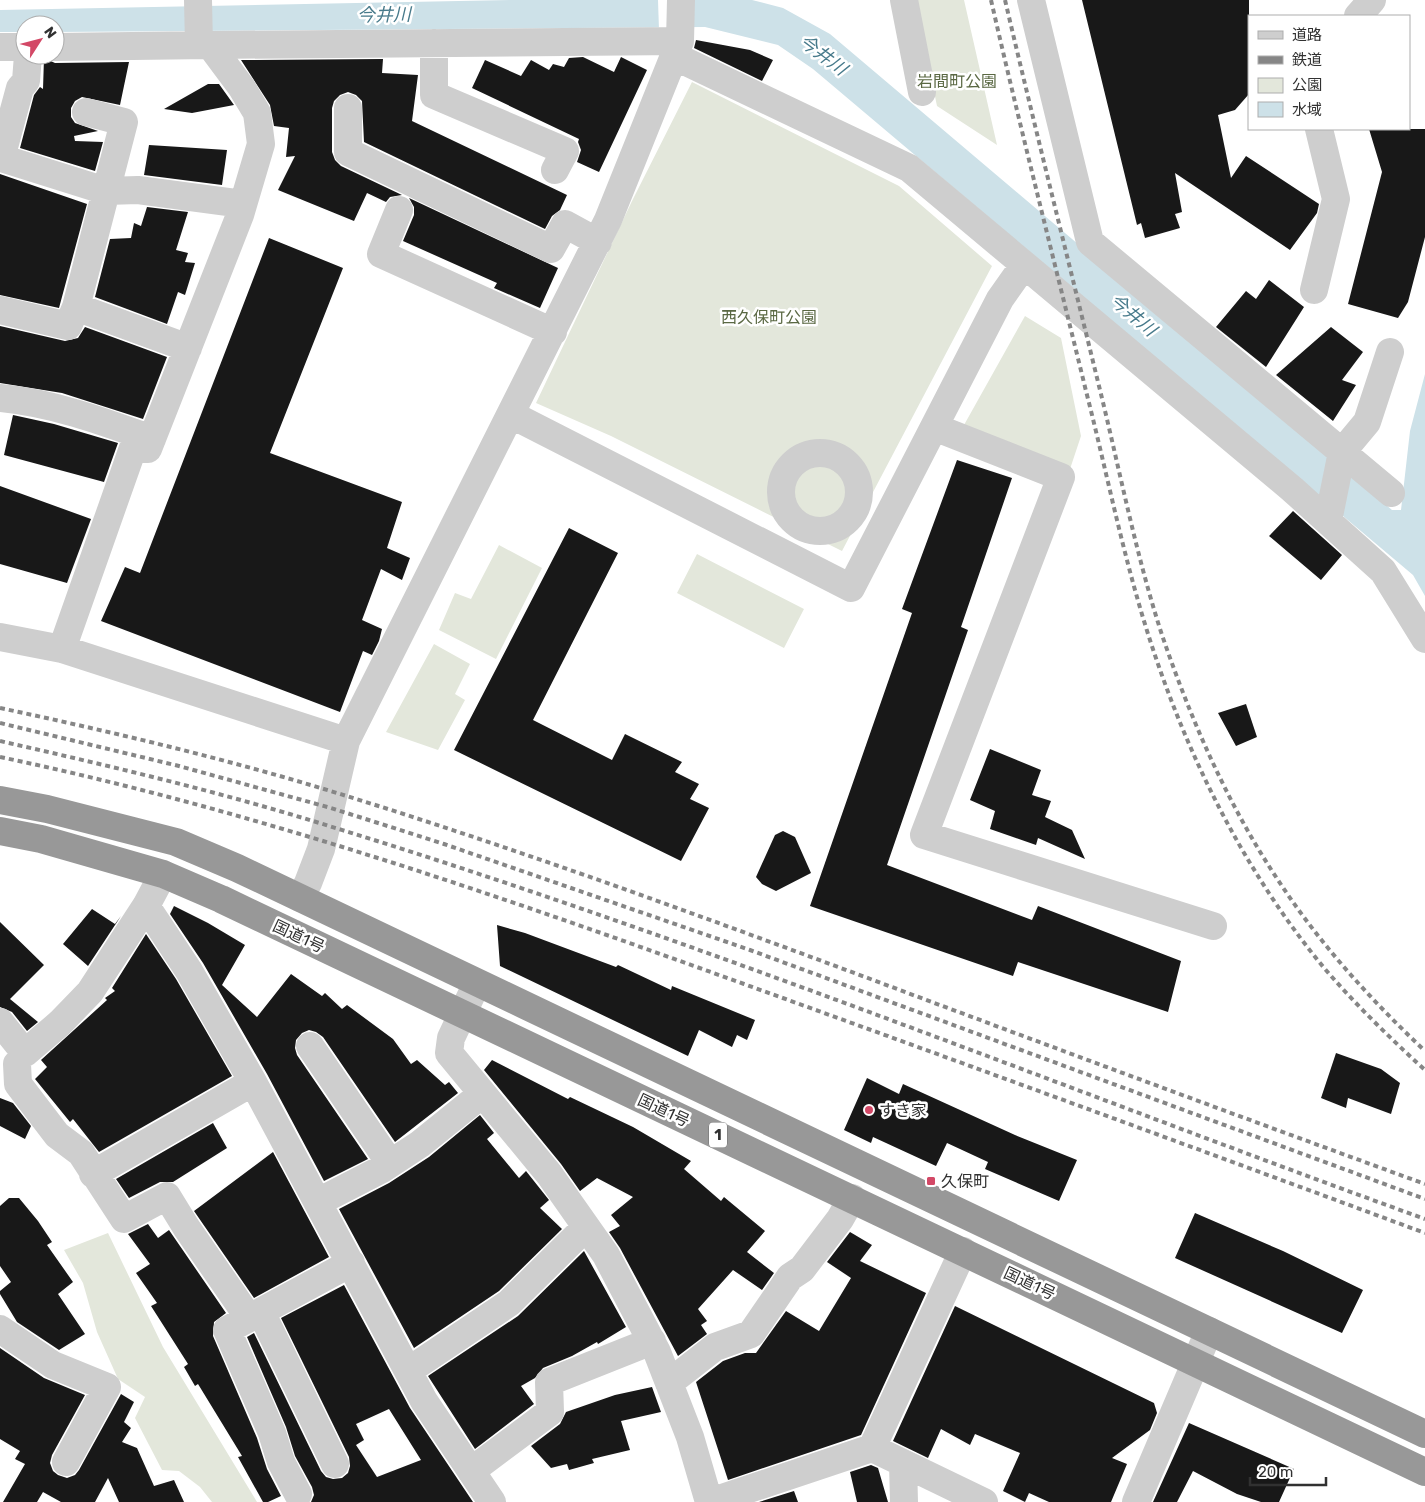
<svg xmlns="http://www.w3.org/2000/svg" width="1425" height="1502" viewBox="0 0 1425 1502" font-family="Rubik,'Noto Sans JP',sans-serif">
<style>
.green{fill:#e3e7db}
.water{fill:#cde1e8}
.pier{fill:#fff}
.building{fill:#181818;fill-rule:evenodd}
.lines{fill:none;stroke-linecap:round;stroke-linejoin:round}
.minor{stroke:#cecece;stroke-width:28}
.highway{stroke:#989898;stroke-width:28}
.rail{stroke:#868686;stroke-width:4;stroke-dasharray:5 4;stroke-linecap:butt}
.poi-dot{fill:#d34866;stroke:#fff;stroke-width:2}
.labels{text-anchor:middle;stroke-width:5;stroke-linejoin:round;paint-order:stroke}
.shield{fill:#fff;stroke:#6f6f6f;stroke-width:1}
.shield-label{font-size:15px;font-weight:bold;fill:#313131}
.park-label{font-size:16px;fill:#5a6843;stroke:#fff}
.street-label{font-size:16px;fill:#313131;stroke:#fff}
.poi-label{font-size:16px;fill:#313131;stroke:#fff;text-anchor:start}
.water-label{font-size:18px;font-style:italic;fill:#477a8b;stroke:#fff}
</style>
<rect width="100%" height="100%" fill="#fff"/>
<path class="green" d="M915,0H964L997,145L937,106Z
M692,82L899,186L992,266L842,551L611,436L536,403L632,201Z
M1025,316L1061,338L1081,436L1070,469L964,425Z
M499,545L542,568L496,659L439,630L455,593L471,599Z
M697,554L804,609L784,648L677,593Z
M434,644L470,664L455,694L465,700L438,750L386,732Z
M108,1233L163,1347L257,1502H212L200,1487L179,1471L162,1470L135,1418L145,1397L118,1379L97,1332L83,1283L64,1250Z"/>
<path class="water" d="M513,0H752L783,8L830,34L1392,510H1401L1410,431L1425,374V596L1413,575L813,69L778,45L705,27L55,32V25H25V32H0V10Z"/>
<path class="pier" d="M658,0H693L694,30H659Z"/>
<path class="building" d="M1082,0H1249V94L1235,110L1218,115L1231,178L1246,156L1319,204L1317,213L1290,250L1175,173L1182,212L1175,214L1180,228L1145,238L1141,223L1137,225Z
M696,40L750,50L773,60L762,81L694,48Z
M583,57L614,72L621,57L647,70L599,172L577,162L581,150L578,142L579,139L472,88L485,60L521,76L531,60L549,70L553,64L564,67L569,58Z
M44,58L55,63L129,62L120,105L82,97L75,101L71,108V117L75,123L98,131L74,136L75,141L103,142L95,171L20,148L34,95L40,87L43,89Z
M383,59L382,73L418,75L412,121L567,195L560,210L552,216L545,229L364,142L362,101L356,95L348,92L340,95L334,101L332,108V152L335,160L341,166L402,195L390,197L386,202L367,193L354,221L278,190L295,156L286,157L289,128L274,126L270,105L241,60Z
M208,84H219L234,105L192,113L164,109Z
M1369,129H1425V237L1408,302L1398,318L1348,304L1382,172Z
M149,145L227,150L222,185L144,175Z
M0,174L87,204L59,308L0,295Z
M409,198L558,268L540,308L494,288L497,283L403,241L414,215V207Z
M147,207L188,212L176,250L188,253L185,262L195,263L185,295L178,292L167,324L95,297L110,239L131,238L134,223L141,226Z
M269,238L343,268L270,453L402,502L387,548L410,558L402,580L381,569L362,620L382,629L379,641L372,655L363,651L340,712L101,621L125,567L140,573Z
M1269,280L1304,307L1266,367L1216,327L1246,291L1256,299Z
M0,326L65,341L78,338L85,327L167,357L143,419L62,393L0,383Z
M1331,327L1363,352L1342,380L1356,385L1333,421L1276,375Z
M13,415L54,424L118,443L104,482L4,455Z
M957,460L1012,478L961,627L968,630L887,865L1032,920L1038,906L1181,961L1168,1012L1018,962L1013,976L810,906L912,613L902,609Z
M0,486L91,519L67,583L0,564Z
M1293,511L1342,555L1321,580L1269,536Z
M569,528L618,553L533,720L612,760L625,734L682,762L675,772L699,784L690,799L709,808L681,861L454,750Z
M1246,704L1257,737L1236,746L1218,713Z
M990,749L1041,770L1032,795L1051,801L1045,817L1072,830L1085,859L1038,838L1036,845L990,829L995,811L970,800Z
M783,831L795,837L811,873L776,891L762,884L756,877L775,835Z
M174,906L208,923L245,945L222,985L257,1017L291,974L322,996L325,993L342,1009L347,1005L393,1039L411,1064L417,1060L445,1085L449,1082L458,1093L395,1142L323,1037L316,1032L309,1030L302,1033L296,1040L295,1048L297,1055L368,1159L324,1181L267,1074L203,963L170,914Z
M92,909L115,924L121,916L88,966L63,944Z
M0,922L44,965L10,999L38,1022L27,1031L12,1012L0,1007Z
M497,925L525,933L616,967L618,965L671,990L672,986L755,1020L747,1040L737,1035L732,1047L699,1030L688,1056L500,966Z
M146,934L176,979L232,1076L99,1152L73,1119L70,1122L35,1079L47,1067L41,1060L107,1000L105,998L115,991L112,988Z
M1336,1053L1381,1069L1400,1083L1391,1114L1348,1098L1346,1108L1321,1098Z
M492,1060L568,1099L570,1097L633,1127L691,1161L684,1169L721,1201L724,1197L765,1231L747,1252L774,1273L762,1290L733,1270L698,1309L707,1321L701,1325L707,1334L678,1356L620,1248L609,1232L620,1226L611,1215L633,1197L597,1178L580,1191L561,1164L484,1070Z
M867,1078L899,1094L903,1084L1015,1135L1077,1160L1059,1201L985,1169L988,1162L947,1143L936,1166L873,1137L871,1143L844,1130Z
M0,1098L13,1103L31,1126L25,1139L0,1126Z
M480,1115L494,1133L487,1139L519,1178L526,1171L549,1200L540,1208L562,1229L499,1291L414,1348L339,1209L389,1183L429,1157Z
M213,1123L227,1148L173,1182H160L129,1198L116,1179Z
M273,1152L329,1257L254,1298L194,1211Z
M9,1198H19L38,1221L52,1242L47,1245L73,1282L58,1294L85,1334L59,1350L17,1322L0,1294V1291L11,1282L0,1266V1206Z
M1195,1213L1283,1251L1363,1290L1342,1333L1175,1258Z
M148,1224L158,1238L169,1230L226,1313L214,1322L213,1336L257,1438L267,1469L281,1496L268,1502H263L238,1457L242,1456L198,1384L195,1386L184,1367L188,1364L151,1306L157,1303L136,1273L150,1264L128,1234Z
M850,1232L872,1245L860,1261L926,1293L861,1435L728,1480L696,1382L723,1361L745,1353H756L786,1311L819,1331L851,1278L827,1262Z
M584,1251L626,1327L598,1344L597,1342L572,1356L543,1368L535,1378L521,1386L534,1404L475,1449L428,1376L518,1316Z
M344,1285L410,1408L473,1502H311L314,1495L312,1487L295,1456L286,1427L247,1337L254,1333L321,1471L326,1477L333,1479L342,1478L348,1473L350,1466L349,1457L281,1318ZM389,1409L421,1460L377,1477L356,1445L364,1440L356,1424Z
M955,1306L1154,1403L1157,1413L1150,1430L1112,1458L1127,1464L1111,1502H1049L1029,1493L1025,1502L1003,1491L1020,1453L975,1434L970,1445L941,1429L928,1458L893,1441Z
M0,1348L44,1378L85,1395L52,1455L50,1463L53,1471L58,1475L67,1478L75,1475L79,1470L121,1394L134,1402L124,1422L131,1428L122,1442L137,1448L154,1486L174,1480L184,1502H119L108,1478L95,1502H61L43,1492L37,1502H3L25,1464L15,1459L20,1451L0,1439Z
M652,1387L661,1412L621,1421L630,1450L592,1459L594,1463L569,1470L567,1464L551,1468L531,1446L560,1424L566,1412L615,1395Z
M1189,1423L1294,1469L1279,1502H1261L1237,1494L1193,1471L1177,1502H1153Z
M871,1465L878,1468L888,1502H857L850,1472Z
M794,1491L798,1502H759Z"/>
<g class="lines">
<path class="minor" d="M198,0L199,45
M904,0L922,92
M1031,0L1090,242L1391,493
M1358,16L1372,0
M434,43V95L565,151L555,170
M210,45L680,41
M0,47H25
M55,47L210,45L242,88L257,113L261,144L240,215L148,449L133,448L62,649
M28,55L26,81L20,88L1,158L106,191L138,190L243,204
M674,56L909,168L1292,489L1383,571L1425,639
M348,108V152L551,249L565,224L598,242
M399,210L381,254L553,332
M1314,290L1336,199L1319,129
M76,307L188,348
M0,310L68,326L76,307L124,122L86,112
M0,398C53,403 102,421 152,439
M512,415L851,588L1000,299L1024,265
M934,427L1061,477L924,835L1213,926
M781 492a39 39 0 1 1 78 0a39 39 0 1 1-78 0Z
M1328,521L1342,452L1367,422L1390,352
M0,637L62,649L346,741
M300,898L308,883L321,849L346,741L608,220L680,41L681,0
M146,906L189,971L253,1082L424,1401L492,1502
M477,983L451,1038L449,1053L549,1174L606,1255L657,1352L690,1437L709,1502
M0,1022L25,1053L60,1023L90,992L146,906L163,874
M310,1046L390,1163
M17,1064L18,1084L57,1135L81,1153L124,1219L167,1196L186,1227L249,1318
M93,1174L253,1082
M318,1202L382,1169L420,1144L482,1094
M963,1251L872,1448L984,1502
M261,1312L335,1464
M0,1329L53,1365L107,1387L66,1462
M408,1371L509,1303L586,1227
M669,1383L715,1347L751,1334L790,1277L802,1269L840,1219L852,1198
M903,1463L904,1502
M471,1471L550,1412L549,1382L652,1341
M298,1494L281,1462L272,1433L227,1330L351,1263
M710,1502L872,1448
M1136,1502L1209,1331"/>
<path class="highway" d="M0,800L47,809L176,842L237,868L1425,1434
M0,831L41,839L163,874L221,899L1425,1472"/>
<path class="rail" d="M991,0C1021,131 1054,260 1086,391C1107,473 1123,556 1149,637C1187,756 1245,873 1325,969C1356,1005 1390,1038 1425,1070
M1005,0C1035,128 1067,255 1098,382C1119,466 1135,552 1162,635C1191,720 1228,805 1278,880C1319,943 1370,999 1425,1051
M0,708C113,732 227,759 337,793C515,848 690,912 865,977C1052,1047 1238,1116 1425,1184
M0,723L179,766L331,808L444,844L750,950L1425,1199
M0,741C110,766 221,792 329,826C700,940 1060,1087 1425,1219
M0,757C254,810 500,896 744,984C971,1066 1198,1149 1425,1233"/>
</g>
<g class="poi-dot">
<circle cx="869" cy="1110" r="5"/>
<rect x="926" y="1176" width="10" height="10" rx="2.5"/>
</g>
<g class="labels">
<rect class="shield" x="709" y="1122.5" width="18" height="25" rx="4"/>
<g class="shield-label">
<text x="718" y="1140">1</text>
</g>
<g class="park-label">
<text x="957" y="87">岩間町公園</text>
<text x="769" y="323">西久保町公園</text>
</g>
<g class="street-label">
<text transform="translate(299 936) rotate(25)" y="6">国道1号</text>
<text transform="translate(664 1110) rotate(25)" y="6">国道1号</text>
<text transform="translate(1030 1283) rotate(25)" y="6">国道1号</text>
</g>
<g class="poi-label">
<text x="879" y="1116">すき家</text>
<text x="941" y="1187">久保町</text>
</g>
<g class="water-label">
<text transform="translate(384 15) rotate(-1)" y="6">今井川</text>
<text transform="translate(823 55) rotate(37)" y="6">今井川</text>
<text transform="translate(1133 315) rotate(40)" y="6">今井川</text>
</g>
</g>
<rect x="1248" y="15" width="162" height="115" fill="#ffffff" stroke="#adadad"/>
<rect x="1258" y="31" width="25" height="8" fill="#cecece" stroke="#adadad"/>
<text x="1292" y="40" font-size="15" fill="#313131">道路</text>
<rect x="1258" y="56" width="25" height="8" fill="#868686" stroke="#adadad"/>
<text x="1292" y="65" font-size="15" fill="#313131">鉄道</text>
<rect x="1258" y="78" width="25" height="15" fill="#e3e7db" stroke="#adadad"/>
<text x="1292" y="90" font-size="15" fill="#313131">公園</text>
<rect x="1258" y="102" width="25" height="15" fill="#cde1e8" stroke="#adadad"/>
<text x="1292" y="115" font-size="15" fill="#313131">水域</text>
<g transform="translate(40 40) rotate(54)"><circle r="24" fill="#ffffff" stroke="#adadad"/>
<path d="M0-4L9 19L0 12L-9 19Z" fill="#d34866"/>
<text y="-8" font-size="14" font-weight="bold" text-anchor="middle" fill="#313131">N</text>
</g>
<path d="M1250 1477v8h76v-8" fill="none" stroke="#313131" stroke-width="2.5"/>
<text x="1258" y="1477" font-size="15" fill="#313131" stroke="#ffffff" stroke-width="4" paint-order="stroke">20 m</text>
</svg>
